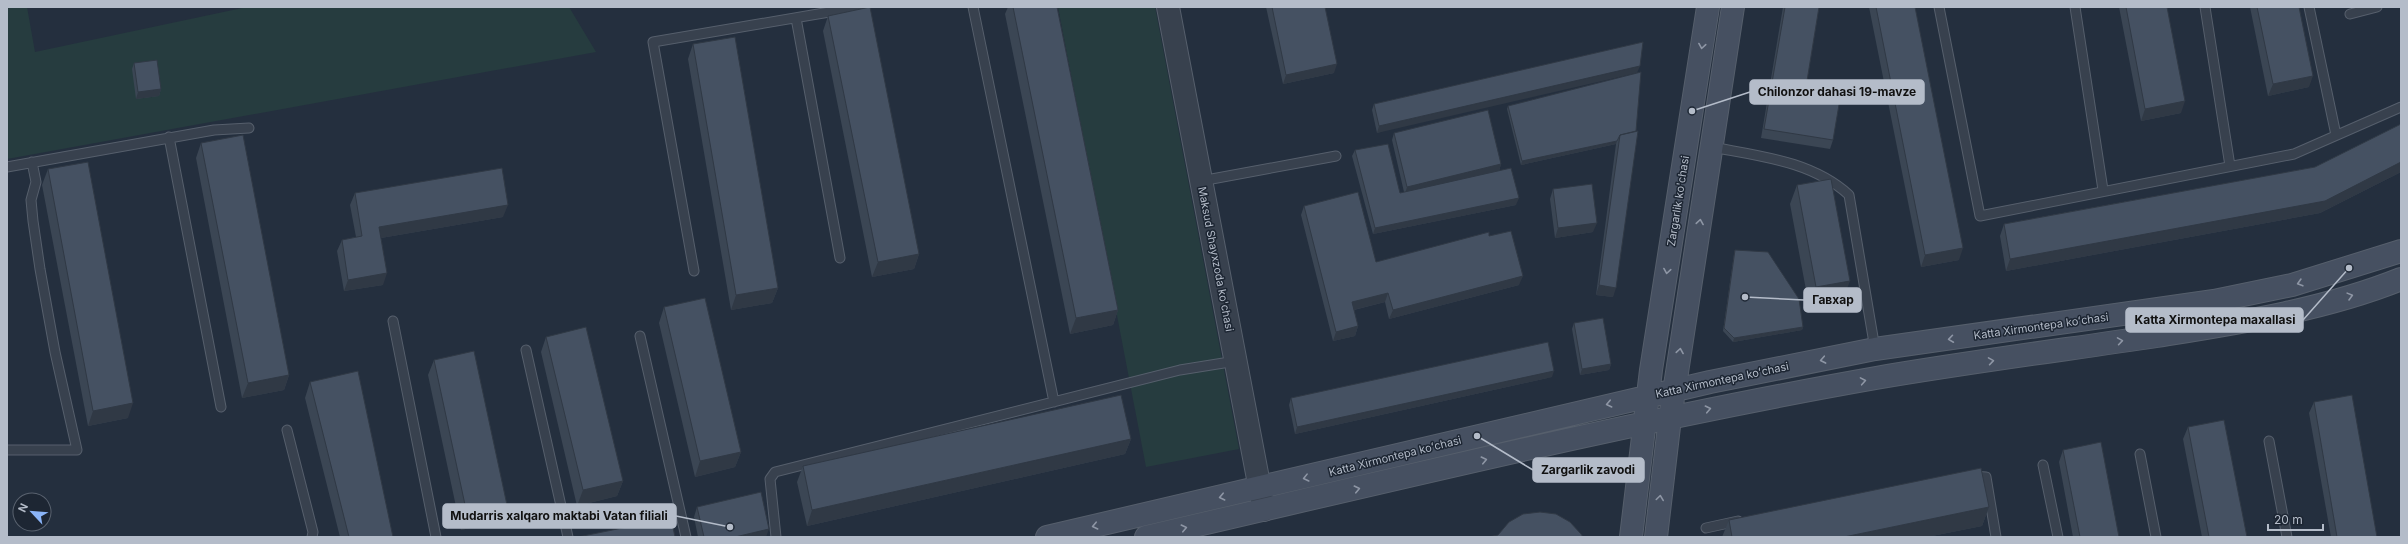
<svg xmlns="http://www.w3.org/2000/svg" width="2408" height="544" viewBox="0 0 2408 544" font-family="Inter,sans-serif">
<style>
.green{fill:#263c3f}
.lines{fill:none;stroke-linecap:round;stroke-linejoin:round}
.service-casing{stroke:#565f6c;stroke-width:11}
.tertiary-casing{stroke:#565f6c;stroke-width:24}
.secondary-casing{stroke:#565f6c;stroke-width:24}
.service{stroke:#38414e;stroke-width:9}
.tertiary{stroke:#38414e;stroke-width:22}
.secondary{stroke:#465061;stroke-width:22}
.wall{fill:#3b4654}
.shaded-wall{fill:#303945}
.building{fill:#455162;stroke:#303945}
.oneway{stroke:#8e96a5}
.labels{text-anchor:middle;stroke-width:3;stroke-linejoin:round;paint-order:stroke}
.street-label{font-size:11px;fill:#b4bcc9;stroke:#1d2633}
.leader{fill:none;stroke:#b4bcc9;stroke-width:1.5}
.callout-dot{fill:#b4bcc9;stroke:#1d2633;stroke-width:1.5}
.callout{fill:#b4bcc9;stroke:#b4bcc9;stroke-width:1.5}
.callout-label{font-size:12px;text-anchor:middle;font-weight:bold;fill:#111}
</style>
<rect width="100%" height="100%" fill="#242f3e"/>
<path class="green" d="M7,7H27L35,52L247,7H569L596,52L7,159Z
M1058,7H1155L1239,449L1146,467Z"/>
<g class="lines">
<g class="service-casing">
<path id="service" d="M973,7L1054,402
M1939,7L1980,216L2294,154L2401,107
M2075,7L2103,190
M2205,7L2230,166
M2309,7L2336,135
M2350,14L2377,7
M796,18L840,258
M169,137L221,407
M1712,147C1759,156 1812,161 1849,195L1875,349
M7,167L214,130L249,128
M1201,181L1336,156
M694,271L653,42L859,7
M393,321L436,537
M640,336L686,537
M526,350L568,537
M287,430L313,532L312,537
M2269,441L2287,537
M7,450H77L55,352L40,269L33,221L31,200L36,182L32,162
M2140,454L2156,537
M2043,465L2058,537
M1972,476L1986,477L1996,537
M1706,528L1738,521
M776,537L770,479L775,472L1180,370L1236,361"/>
</g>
<g class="tertiary-casing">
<path id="tertiary" d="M1168,7L1264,510"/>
</g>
<g class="secondary-casing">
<path id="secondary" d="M1047,537L1710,382L1875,349L2214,301L2292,285L2401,251
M1146,537C1389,481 1631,421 1876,378C1969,362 2063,350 2157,336C2238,323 2324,310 2401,279
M1631,537L1651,370L1708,7
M1656,537L1670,418L1733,7"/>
</g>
<use href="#service" class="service"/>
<use href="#tertiary" class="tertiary"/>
<use href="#secondary" class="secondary"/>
</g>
<path class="wall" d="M1008,7H1057L1118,310L1113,325L1070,334L1005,14Z
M1266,7H1325L1334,73L1283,84Z
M1783,7H1819L1806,87L1833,140L1830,149L1761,138Z
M1869,7H1915L1959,260L1921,267Z
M2119,7H2167L2181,113L2141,121Z
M2250,7H2299L2309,87L2268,96Z
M828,16L919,254L914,269L872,277L823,31Z
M1643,42L1377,133L1372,110L1374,104Z
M693,44L778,288L772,303L731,310L688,59Z
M134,63L161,89L159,96L136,99L132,69Z
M1641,72L1613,297L1596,295L1616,144L1521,165L1507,109L1508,106Z
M2401,124V172L2320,213L2006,271L2000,236L2004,224L2315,167Z
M1394,133L1501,164L1499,171L1479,176L1516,205L1373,234L1352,156L1355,150L1400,193L1404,192L1392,140Z
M201,143L289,375L284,390L242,398L196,158Z
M48,169L128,418L88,426L42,185Z
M1797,185L1843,299L1809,306L1790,204Z
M1553,189L1593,232L1555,238L1550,199Z
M355,193L503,217L381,238L383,285L344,291L337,251L342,240L356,237L350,205Z
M1304,206L1376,262L1489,236L1519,285L1389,319L1385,302L1354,310L1358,326L1355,336L1333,341L1301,215Z
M1735,250L1803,327L1802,330L1733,342L1723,331L1734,254Z
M664,307L741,452L735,467L695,477L659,323Z
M1574,323L1611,364L1609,370L1580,375L1572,329Z
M546,337L623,481L617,496L577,506L541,352Z
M434,360L501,521L461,530L428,375Z
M1552,377L1295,434L1289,405L1291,398Z
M310,382L393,537H340L305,398Z
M2314,402L2377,537H2331L2309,413Z
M2188,427L2247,537H2202L2183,439Z
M1131,439L1125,454L807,526L797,482L803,466Z
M2063,450L2119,537H2073L2059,462Z
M697,507L766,537H698L694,517Z
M1989,507L1982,526L1927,537H1722L1729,520Z"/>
<path class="shaded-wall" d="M1337,64L1334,73L1283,84L1286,75Z
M1640,66L1637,73L1377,133L1379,126Z
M2313,76L2309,87L2268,96L2273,84Z
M161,89L159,96L136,99L138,92Z
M2185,101L2181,113L2141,121L2145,109Z
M1617,141L1616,144L1521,165L1522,161Z
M2401,162V172L2320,213L2006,271L2010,259Z
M1501,164L1499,171L1405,194L1407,187Z
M1519,198L1516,205L1373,234L1375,228Z
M508,205L503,217L375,239L379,227Z
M1597,223L1593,232L1555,238L1558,228Z
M1963,248L1959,260L1921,267L1925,255Z
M919,254L914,269L872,277L878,262Z
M387,273L383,285L344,291L348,280Z
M1523,276L1519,285L1389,319L1393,310Z
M1850,281L1843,299L1809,306L1816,287Z
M1599,285L1616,288L1613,297L1596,295Z
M778,288L772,303L731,310L736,295Z
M1388,293L1385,302L1349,311L1352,302Z
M1118,310L1113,325L1070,334L1076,318Z
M1358,326L1355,336L1333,341L1336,332Z
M1803,327L1802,330L1733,342L1734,338Z
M1611,364L1609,370L1580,375L1582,369Z
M1554,371L1552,377L1295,434L1297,427Z
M289,375L284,390L242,398L248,383Z
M133,403L128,418L88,426L93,411Z
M1131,439L1125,454L807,526L812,510Z
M741,452L735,467L695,477L700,461Z
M623,481L617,496L577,506L583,490Z
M507,505L501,521L461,530L467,514Z
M1989,507L1982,526L1927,537H1844Z
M769,529L766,537H735Z"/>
<path class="building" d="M870,7L919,254L878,262L828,16Z
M1013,7H1057L1118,310L1076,318Z
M1272,7H1325L1337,64L1286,75Z
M1785,7H1819L1806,87L1841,93L1833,140L1764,129Z
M1876,7H1915L1963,248L1925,255Z
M2126,7H2167L2185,101L2145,109Z
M2257,7H2299L2313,76L2273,84Z
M735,37L778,288L736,295L693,44Z
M1643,42L1640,66L1379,126L1374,104Z
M157,60L161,89L138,92L134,63Z
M1641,72L1636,131L1620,135L1617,141L1522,161L1508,106Z
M1488,110L1501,164L1407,187L1394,133Z
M2401,124V162L2325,201L2010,259L2004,224L2315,167Z
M1638,131L1616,288L1599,285L1620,135Z
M243,135L289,375L248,383L201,143Z
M1388,144L1400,193L1511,168L1519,198L1375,228L1355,150Z
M88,162L133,403L93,411L48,169Z
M502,168L508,205L379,227L387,273L348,280L342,240L362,236L355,193Z
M1831,179L1850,281L1816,287L1797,185Z
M1592,184L1597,223L1558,228L1553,189Z
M1358,192L1376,262L1489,232V236L1511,231L1523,276L1393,310L1388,293L1352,302L1358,326L1336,332L1304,206Z
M1735,250L1768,252L1799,299L1803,327L1734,338L1724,328Z
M705,298L741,452L700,461L664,307Z
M1603,318L1611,364L1582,369L1574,323Z
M586,327L623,481L583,490L546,337Z
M1548,342L1554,371L1297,427L1291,398Z
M474,351L507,505L467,514L434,360Z
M358,371L393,537H349L310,382Z
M1121,395L1131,439L812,510L803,466Z
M2352,395L2377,537H2337L2314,402Z
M2224,420L2247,537H2209L2188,427Z
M2101,442L2119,537H2080L2063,450Z
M1981,468L1989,507L1844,537H1732L1729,520Z
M761,492L769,529L735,537H704L697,507Z
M1540,512L1556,514L1570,522L1581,534L1583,537H1488L1498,535L1509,522L1523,514Z
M671,518L675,537H578Z"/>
<defs><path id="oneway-chevron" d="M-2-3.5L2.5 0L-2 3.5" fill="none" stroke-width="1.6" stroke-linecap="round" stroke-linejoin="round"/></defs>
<g class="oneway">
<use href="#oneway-chevron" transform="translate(1702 46) rotate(99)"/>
<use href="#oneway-chevron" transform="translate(1700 222) rotate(-81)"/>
<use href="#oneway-chevron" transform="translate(1667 271) rotate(99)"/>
<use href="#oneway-chevron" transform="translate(2300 283) rotate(164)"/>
<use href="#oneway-chevron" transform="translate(2350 296) rotate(-15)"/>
<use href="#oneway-chevron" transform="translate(1951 339) rotate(172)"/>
<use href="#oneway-chevron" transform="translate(2120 341) rotate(-9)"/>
<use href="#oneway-chevron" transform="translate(1680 351) rotate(-81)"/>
<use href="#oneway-chevron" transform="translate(1823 360) rotate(169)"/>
<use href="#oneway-chevron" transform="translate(1991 361) rotate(-9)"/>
<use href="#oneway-chevron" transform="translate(1863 381) rotate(-10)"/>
<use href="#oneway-chevron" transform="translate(1609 404) rotate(167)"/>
<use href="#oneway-chevron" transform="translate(1708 409) rotate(-12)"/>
<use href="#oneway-chevron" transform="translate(1484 460) rotate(-13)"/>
<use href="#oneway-chevron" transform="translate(1306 478) rotate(166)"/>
<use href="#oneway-chevron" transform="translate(1357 489) rotate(-13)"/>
<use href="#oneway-chevron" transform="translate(1222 497) rotate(167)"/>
<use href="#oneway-chevron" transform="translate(1660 498) rotate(-82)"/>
<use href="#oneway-chevron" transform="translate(1095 526) rotate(167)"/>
<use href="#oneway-chevron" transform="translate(1184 528) rotate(-13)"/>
</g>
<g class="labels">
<g class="street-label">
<text transform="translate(1678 201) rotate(-81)" y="4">Zargarlik ko'chasi</text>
<text transform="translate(1216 259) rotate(79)" y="4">Maksud Shayxzoda ko'chasi</text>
<text transform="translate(2041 326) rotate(-8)" y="4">Katta Xirmontepa koʻchasi</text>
<text transform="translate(1722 380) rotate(-12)" y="4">Katta Xirmontepa koʻchasi</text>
<text transform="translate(1395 456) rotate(-14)" y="4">Katta Xirmontepa koʻchasi</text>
</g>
</g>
<path class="leader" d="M1692 111L1750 92M1745 297L1804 300M2349 268L2303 320M1477 436L1533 470M730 527L676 516"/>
<g class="callout-dot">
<circle cx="1692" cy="111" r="4"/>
<circle cx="1745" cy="297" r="4"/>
<circle cx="2349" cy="268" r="4"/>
<circle cx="1477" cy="436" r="4"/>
<circle cx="730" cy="527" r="4"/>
</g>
<g class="callout">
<rect x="1750" y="80" width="174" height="24" rx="4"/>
<rect x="1804" y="288" width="57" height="24" rx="4"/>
<rect x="2126" y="308" width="177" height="24" rx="4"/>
<rect x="1533" y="458" width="111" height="24" rx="4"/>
<rect x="443" y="504" width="233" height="24" rx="4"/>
</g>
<g class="callout-label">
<text x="1837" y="96">Chilonzor dahasi 19-mavze</text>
<text x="1833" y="304">Гавхар</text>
<text x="2215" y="324">Katta Xirmontepa maxallasi</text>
<text x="1588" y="474">Zargarlik zavodi</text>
<text x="559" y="520">Mudarris xalqaro maktabi Vatan filiali</text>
</g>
<rect width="2408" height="544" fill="none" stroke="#b4bcc9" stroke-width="16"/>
<g transform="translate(32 512) rotate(296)"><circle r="19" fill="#1d2633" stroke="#59626f"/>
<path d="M0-3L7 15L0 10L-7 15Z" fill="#8ab4f8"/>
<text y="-6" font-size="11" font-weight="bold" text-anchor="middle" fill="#b4bcc9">N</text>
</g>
<path d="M2268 524v6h55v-6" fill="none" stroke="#b4bcc9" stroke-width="2"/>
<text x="2274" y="524" font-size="12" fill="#b4bcc9" stroke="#1d2633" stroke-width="3" paint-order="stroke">20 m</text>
</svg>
